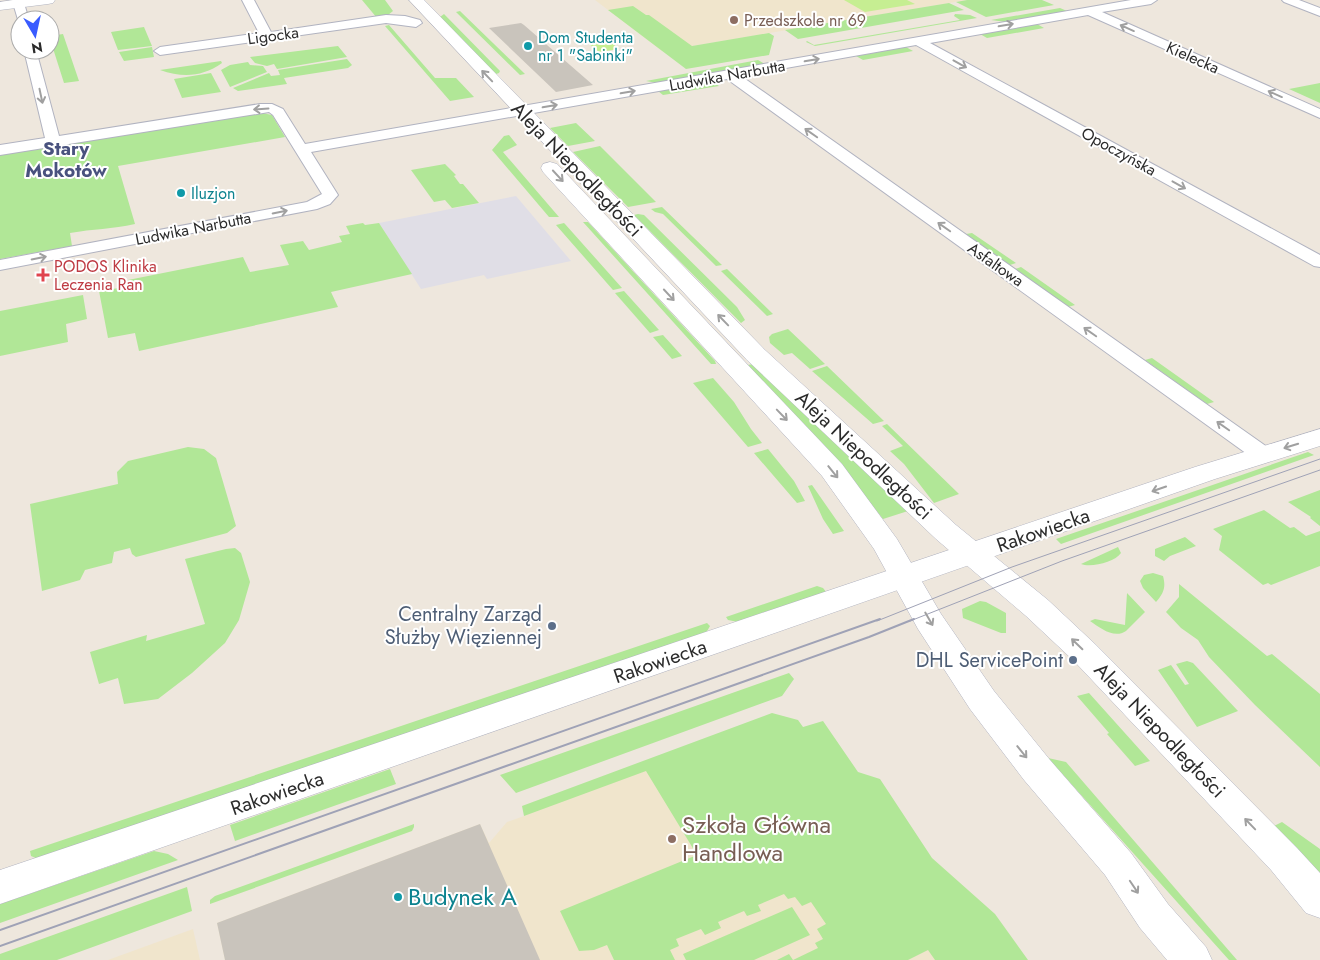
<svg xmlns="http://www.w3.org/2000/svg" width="1320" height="960" viewBox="0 0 1320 960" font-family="Jost,sans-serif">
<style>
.industrial{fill:#e0dee6}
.education{fill:#f0e5cc}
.green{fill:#b1e797}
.pitch{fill:#c6ee92}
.building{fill:#c9c4bc}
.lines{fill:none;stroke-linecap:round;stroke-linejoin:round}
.minor-casing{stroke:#b1b3c0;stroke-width:2}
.tertiary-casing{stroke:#b1b3c0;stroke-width:1}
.secondary-casing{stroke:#b1b3c0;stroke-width:1}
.minor{fill:#fff;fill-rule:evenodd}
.tertiary{fill:#fff;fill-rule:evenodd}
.secondary{fill:#fff;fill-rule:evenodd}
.tram-far1{stroke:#9fa2b6;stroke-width:1}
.tram{stroke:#9fa2b6;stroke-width:2}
.oneway{stroke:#a0a0a0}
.education-dot{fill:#8d6e63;stroke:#fff;stroke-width:2}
.culture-dot{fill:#0f9aa8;stroke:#fff;stroke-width:2}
.health-dot{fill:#e0444e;stroke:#fff;stroke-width:2}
.service-dot{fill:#5c6f8a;stroke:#fff;stroke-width:2}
.labels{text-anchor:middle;stroke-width:4;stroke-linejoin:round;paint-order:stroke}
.far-education-label{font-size:16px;fill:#785e54;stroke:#fff;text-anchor:start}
.far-street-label{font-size:16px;fill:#2b2b2b;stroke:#fff}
.far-culture-label{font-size:16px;fill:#0d838f;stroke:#fff;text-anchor:start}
.far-health-label{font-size:16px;fill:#be3a42;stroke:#fff;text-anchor:start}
.far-quarter-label{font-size:19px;font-weight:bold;fill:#49527e;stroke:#fff}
.street-label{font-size:20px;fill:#2b2b2b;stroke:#fff}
.service-label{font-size:20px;fill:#4e5e75;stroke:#fff;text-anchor:end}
.near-education-label{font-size:24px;fill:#785e54;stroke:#fff;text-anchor:start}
.near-culture-label{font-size:24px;fill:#0d838f;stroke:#fff;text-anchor:start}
</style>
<rect width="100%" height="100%" fill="#eee7dd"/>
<path class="industrial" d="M516,196L571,261L487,279L484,275L421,289L379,223Z"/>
<path class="education" d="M595,0H967L662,51Z
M767,717L936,960H225L217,923L480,824L489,843L507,822L524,816V807Z
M193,929L200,960H108Z"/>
<path class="green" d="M362,0H385L393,11L388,15L377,18Z
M967,0H1042L1054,5L986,17L956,2Z
M949,3L964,10L798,39L785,30Z
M633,6L646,15H649L692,46L769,33L774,36L769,55L686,69L608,10Z
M1060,8L1067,11L1006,22L991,20Z
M460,11L525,74L520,75L456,12Z
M444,14L500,71L499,73L496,74L440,17Z
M955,14L970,15L977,18L815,46L806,42L807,41L814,45L960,20L954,16Z
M1037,24L1044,28L987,38L980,34Z
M389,25L435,78H456L474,97L450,101L385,26Z
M144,27L152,46L118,50L111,32Z
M63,34L79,81L64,83L50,39V36Z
M338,46L347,57L277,69L274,64L267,66L255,63L250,57Z
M152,47L154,57L124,61L119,52Z
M906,47L913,51L863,60L856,56Z
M347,59L352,65L348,68L284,78L287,84L238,91L233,88L269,73L271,76L280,75L278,70Z
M758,60L765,64L657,83L646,81Z
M221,61L222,63C202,77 183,78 160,70Z
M248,62L250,65L263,66L267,72L230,87L221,70L230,65Z
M211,73L221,92L182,98L174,79Z
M713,82L719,86L663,95L658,91Z
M1320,83V103L1289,89Z
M262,113L272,115L285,137L118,166L135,224C112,229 93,229 70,233L72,246L0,259V154Z
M576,123L595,141L568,146L550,128Z
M504,136L509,135L517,145L503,152L559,217H549L492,150Z
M600,146L656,202L628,207L573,152Z
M445,164L456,175L454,176L460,184H463L479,203L452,208L445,200L434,202L411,170Z
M662,207L722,265L716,266L663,214L655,212L651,209Z
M638,214L644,215L737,307L745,320L741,323L634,215Z
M583,222H588L715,361L716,364H711Z
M363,223L365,225L379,223L412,274L331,292L338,307L139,351L135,333L108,338L99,291L119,288L118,282L243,257L250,272L289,265L280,245L303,241L309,250L342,242L339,236L350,234L346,226Z
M564,223L565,224L622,288L613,290L556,225Z
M972,233L1016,263L1010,265L966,234Z
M1021,267L1075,305L1068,307L1015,269Z
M727,269L773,314L767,316L721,271Z
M624,291L659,330L650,333L615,293Z
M83,295L87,319L66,324L68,342L0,356V311Z
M788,329L825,364L810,369L792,353L784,355L770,343L769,337L772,334Z
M663,335L682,356L672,359L653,337Z
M1152,358L1214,402L1207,404L1145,360Z
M754,364L908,511L883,519L841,466L747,365Z
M827,366L884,421L873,424L812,371Z
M713,378L734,402L751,429L762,443L748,447L693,383Z
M887,424L959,494L934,503L904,464L890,451L903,446L882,426Z
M188,447L204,449L216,458L236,526L227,533L136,557L132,554L130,548L114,552L112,563L85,570L80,580L42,591L30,504L118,484L117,472L128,461Z
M768,449L794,481L805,501L797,503L754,453Z
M1308,452L1314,455L1061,544L1056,539Z
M812,485L844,531L833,534L823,519L808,486Z
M1320,490V526L1310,518L1311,517L1288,502Z
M1264,510L1290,528L1294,527L1306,536L1320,531V566L1271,585L1268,583L1263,585L1219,550L1222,536L1213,529Z
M1185,537L1196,546L1170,556L1164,561L1155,556V549Z
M1118,547L1121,553C1115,562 1091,568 1081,564Z
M235,548L241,553L250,582L239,620L225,643L192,673L158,699L124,704L118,678L99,684L90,652L147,635L146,641L205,624L185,559L226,549Z
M1153,573L1163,576C1166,587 1164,593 1156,602L1143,588L1140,581L1144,575Z
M1179,584L1267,656L1272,654L1320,694V767L1255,705L1209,657L1198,640L1181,628L1166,612L1179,597Z
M817,586L823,588L827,593L771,610L738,622L728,620L726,617Z
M1127,593L1145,612L1126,631C1114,639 1100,628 1090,621L1095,619L1125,625Z
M980,601L986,602L1006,613V633H1001L963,618L962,609Z
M707,623L710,626L706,633L617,663L610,664L606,667L315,766L310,765L302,770L38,859L31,856L30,851Z
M1187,661L1193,663L1238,711L1197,727L1158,670L1171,665L1185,685L1189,684L1176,664Z
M789,673L794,679L782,696L516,793L500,775Z
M1089,693L1150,761L1135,766L1107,734L1109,733L1077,696Z
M772,713L798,720L803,727L823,721L858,772L880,779L932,858L995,914L1028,960H935L928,950L908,960H777L789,954L793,960L818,948L815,943L823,939L817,929L826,924L811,902L802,906L795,897L788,899L784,894L758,905L761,911L747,916L744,911L718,922L721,928L705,935L701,929L676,939L679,946L670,950L675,960H614L607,945L594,950L579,951L560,911L697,855L646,771L524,816L522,806Z
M1048,758L1066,762L1237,960H1229Z
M390,769L396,784L235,841L230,825Z
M1282,822L1320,849V873L1274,826Z
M414,824V827L412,831L210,904V900L215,896Z
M154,851L168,854L178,860L0,923V904Z
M187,887L192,911L57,960H0V954Z
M792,907L810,935L754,960H686L683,954Z"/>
<path class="pitch" d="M844,0H907L915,4L865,12Z
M602,35L619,49L599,52L582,38Z"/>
<path class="building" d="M521,23L524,25L593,85L556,92L489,28Z
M480,824L540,960H225L217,923Z"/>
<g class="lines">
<g class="minor-casing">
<path id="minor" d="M15,0H23L29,20H20L19,23L13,3Z
M242,0H254L271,32L386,15L405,16L420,20L422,23L416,27L386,23L160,55L154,51L160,47L259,33Z
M1131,0H1157L1151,4L1102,12L1320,109V118L1088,15L930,43L1320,255V267L1314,266L916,45L741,76L1270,449L1273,454L1270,459L1262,461L1254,459L727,79L311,152L338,195L330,204L317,209L0,270V260L307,202L322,194L273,115L269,112L0,155V145L45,138L24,50H36L59,136L260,104H272L283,109L305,144Z
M1282,0H1299L1320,8V16L1284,2Z"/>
</g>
<g class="tertiary-casing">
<path id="tertiary" d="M13,0H55L53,3L48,4L0,10V2Z
M1320,429V446L1215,479L0,904V870L1195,467Z"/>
</g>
<g class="secondary-casing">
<path id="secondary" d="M409,0H424L765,350L956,525L1048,600L1096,645L1297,848L1320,873V918L1306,913L1271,870L1074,661L1026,616L936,539L747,360Z
M550,162L557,164L842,464L897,539L941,614L994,691L1050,760L1131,853L1168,904L1206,947L1212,960H1167L1140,928L1105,875L1024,780L970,709L918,629L874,549L822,476L543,172L541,168L543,164Z"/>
</g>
<use href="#minor" class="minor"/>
<use href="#tertiary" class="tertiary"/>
<use href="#secondary" class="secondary"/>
<path class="tram-far1" d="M877,621L1012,567L1320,459
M910,621L1062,561L1320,470"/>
<path class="tram" d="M0,930L880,619
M0,946L869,637L914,619"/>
</g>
<defs><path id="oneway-shaft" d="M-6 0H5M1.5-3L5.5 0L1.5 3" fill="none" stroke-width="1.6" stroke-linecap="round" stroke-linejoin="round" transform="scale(1.25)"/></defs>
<g class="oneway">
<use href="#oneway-shaft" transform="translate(1006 25) rotate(-10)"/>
<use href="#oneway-shaft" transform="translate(1127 28) rotate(-156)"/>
<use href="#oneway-shaft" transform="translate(812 60) rotate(-10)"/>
<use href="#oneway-shaft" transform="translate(960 64) rotate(29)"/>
<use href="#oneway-shaft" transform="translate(487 76) rotate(-134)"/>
<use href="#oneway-shaft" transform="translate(628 92) rotate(-10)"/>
<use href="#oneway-shaft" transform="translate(1275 94) rotate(-156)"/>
<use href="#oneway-shaft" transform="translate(41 96) rotate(78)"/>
<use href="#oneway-shaft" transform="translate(550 106) rotate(-10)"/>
<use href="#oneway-shaft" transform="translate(261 109) rotate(176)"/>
<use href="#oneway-shaft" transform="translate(811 133) rotate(-145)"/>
<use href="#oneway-shaft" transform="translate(558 176) rotate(47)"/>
<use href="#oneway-shaft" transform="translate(1179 185) rotate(29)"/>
<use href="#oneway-shaft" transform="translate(280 212) rotate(-11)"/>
<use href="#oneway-shaft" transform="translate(944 227) rotate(-145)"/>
<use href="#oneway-shaft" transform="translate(39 258) rotate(-11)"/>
<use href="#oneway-shaft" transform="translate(669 295) rotate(47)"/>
<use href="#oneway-shaft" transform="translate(723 320) rotate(-134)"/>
<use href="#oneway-shaft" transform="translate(1090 332) rotate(-145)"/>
<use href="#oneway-shaft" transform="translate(782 415) rotate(46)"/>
<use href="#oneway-shaft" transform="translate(1223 426) rotate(-145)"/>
<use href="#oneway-shaft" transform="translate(1291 446) rotate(163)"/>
<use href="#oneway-shaft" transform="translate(833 472) rotate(51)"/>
<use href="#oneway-shaft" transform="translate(1159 489) rotate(161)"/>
<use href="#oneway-shaft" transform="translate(929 619) rotate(60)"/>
<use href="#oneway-shaft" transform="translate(1077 644) rotate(-136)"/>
<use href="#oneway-shaft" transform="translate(1022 752) rotate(51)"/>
<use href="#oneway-shaft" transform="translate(1250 824) rotate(-134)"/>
<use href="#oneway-shaft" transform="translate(1134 887) rotate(56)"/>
</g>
<g class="education-dot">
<circle cx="734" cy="20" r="5"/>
<circle cx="672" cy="839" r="5"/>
</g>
<g class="culture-dot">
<circle cx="528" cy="46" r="5"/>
<circle cx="181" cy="193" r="5"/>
<circle cx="398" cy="897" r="5"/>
</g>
<path class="health-dot" d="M40.5 267.5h5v5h5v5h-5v5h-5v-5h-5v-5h5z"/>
<g class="service-dot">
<circle cx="552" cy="626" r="5"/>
<circle cx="1073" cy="660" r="5"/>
</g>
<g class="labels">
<g class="far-education-label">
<text x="744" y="26">Przedszkole nr 69</text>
</g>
<g class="far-street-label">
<text transform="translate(273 35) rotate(-8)" y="6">Ligocka</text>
<text transform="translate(1193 57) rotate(24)" y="6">Kielecka</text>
<text transform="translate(727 75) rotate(-10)" y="6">Ludwika Narbutta</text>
<text transform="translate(1119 151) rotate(29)" y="6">Opoczyńska</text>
<text transform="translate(193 228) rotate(-11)" y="6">Ludwika Narbutta</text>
<text transform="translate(996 264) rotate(35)" y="6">Asfaltowa</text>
</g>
<g class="far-culture-label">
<text x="538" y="43">Dom Studenta<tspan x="538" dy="18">nr 1 "Sabinki"</tspan></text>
<text x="191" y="199">Iluzjon</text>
</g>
<g class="far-health-label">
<text x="54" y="272">PODOS Klinika<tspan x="54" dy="18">Leczenia Ran</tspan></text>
</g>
<g class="far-quarter-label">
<text x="66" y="155">Stary<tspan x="66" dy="22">Mokotów</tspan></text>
</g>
<g class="street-label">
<text transform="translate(577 169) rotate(46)" y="7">Aleja Niepodległości</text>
<text transform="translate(864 455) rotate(43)" y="7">Aleja Niepodległości</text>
<text transform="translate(1043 530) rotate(-19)" y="7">Rakowiecka</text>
<text transform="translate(660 661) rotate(-19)" y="7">Rakowiecka</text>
<text transform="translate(1160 730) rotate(46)" y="7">Aleja Niepodległości</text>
<text transform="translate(277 793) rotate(-19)" y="7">Rakowiecka</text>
</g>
<g class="service-label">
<text x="542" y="621">Centralny Zarząd<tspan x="542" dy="23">Służby Więziennej</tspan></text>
<text x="1063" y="667">DHL ServicePoint</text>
</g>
<g class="near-education-label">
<text x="682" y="833">Szkoła Główna<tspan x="682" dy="28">Handlowa</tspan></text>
</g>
<g class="near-culture-label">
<text x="408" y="905">Budynek A</text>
</g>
</g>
<g transform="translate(35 35) rotate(171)"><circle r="24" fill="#ffffff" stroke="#aaaaaa"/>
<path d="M0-4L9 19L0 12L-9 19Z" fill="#395bff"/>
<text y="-8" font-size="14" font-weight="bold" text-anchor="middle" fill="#2b2b2b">N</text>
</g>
</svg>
